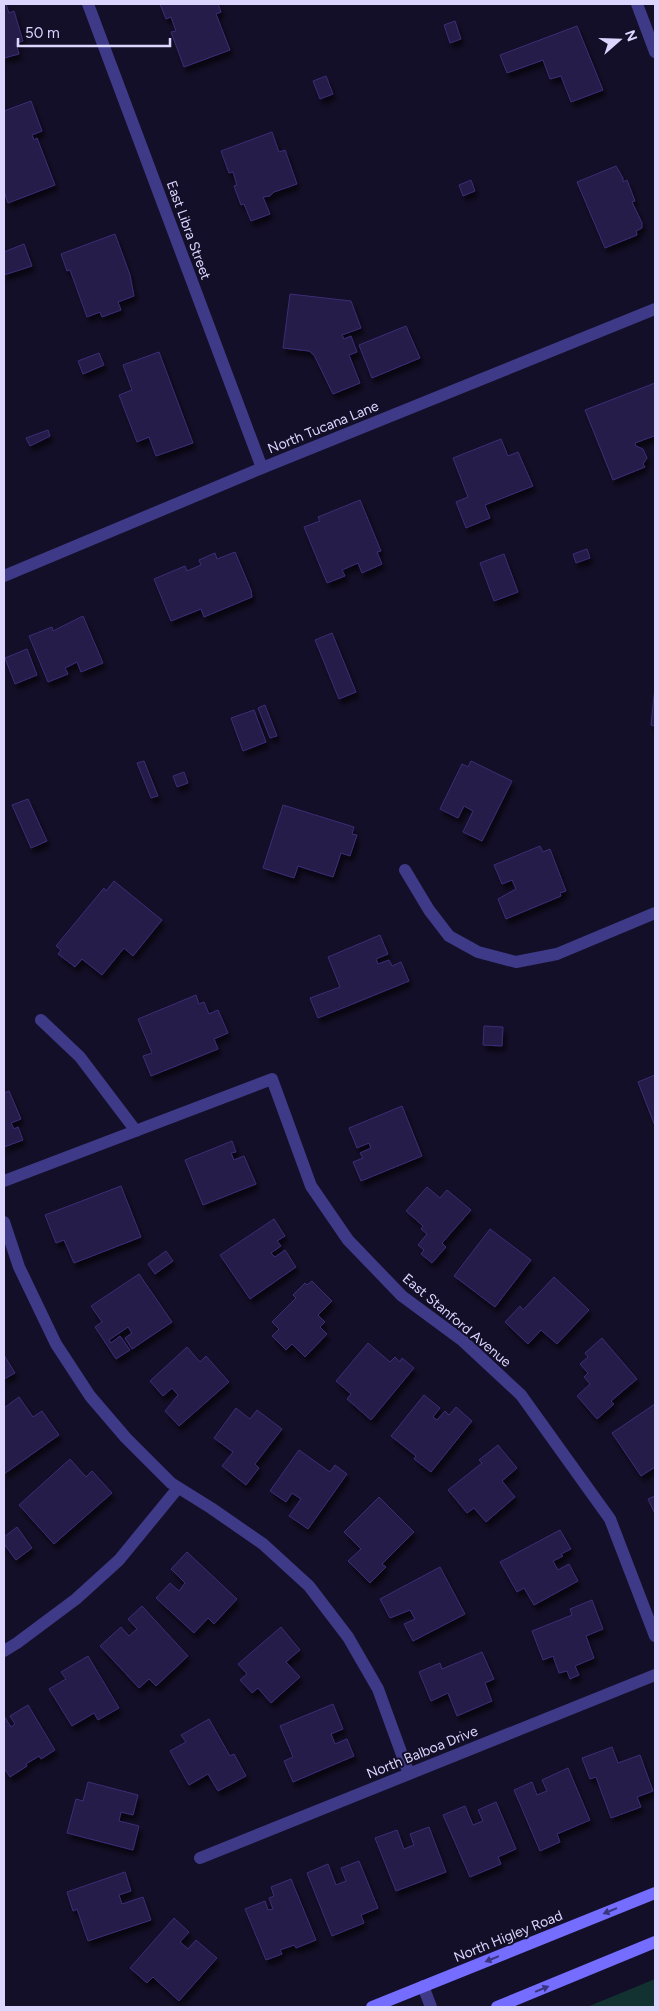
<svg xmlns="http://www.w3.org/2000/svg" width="659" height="2011" viewBox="0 0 659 2011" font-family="Figtree,sans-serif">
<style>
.green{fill:#123232}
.building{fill:#251b49;stroke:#3d2d76;filter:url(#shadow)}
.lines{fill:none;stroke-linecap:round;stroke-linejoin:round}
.minor{stroke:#3e3a88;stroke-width:12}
.secondary{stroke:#746dff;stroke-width:12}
.oneway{fill:#3a357e}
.labels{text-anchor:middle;stroke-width:4;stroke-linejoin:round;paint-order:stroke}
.street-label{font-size:14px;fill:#dcd6ff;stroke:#140f28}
</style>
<defs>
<filter id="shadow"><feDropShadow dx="3" dy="5.5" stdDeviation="2.5" flood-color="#0009"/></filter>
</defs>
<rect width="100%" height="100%" fill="#140f28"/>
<path class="green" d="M655,1979V2007H587Z"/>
<path class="building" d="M4,4H6L9,13L14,11L23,41L16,43L19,54L4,58Z
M160,4H218L221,12L216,14L230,50L184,67L171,32L176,31L171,17L166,19Z
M455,21L461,39L450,43L444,25Z
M577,26L603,90L571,102L561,76L550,79L543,60L507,73L500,55Z
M326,76L333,94L320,99L313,81Z
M31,101L42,131L32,135L34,140L37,138L55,185L8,203L4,191V111Z
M272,132L279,152L285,150L297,184L274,192L270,196L263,197L270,214L251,221L244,204L241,205L234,186L237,185L233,172L229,173L221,151Z
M616,166L623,178V182L627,180L635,201L632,202L642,223V228L636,231L637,235L605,248L577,182Z
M471,180L475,191L463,196L459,185Z
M115,234L130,275L134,296L118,302L121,310L102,317L100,312L87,317L70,270L67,271L61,254Z
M24,244L32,266L4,275V252Z
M290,294L351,301L361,328L342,335L344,339L351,336L357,352L349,355L360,383L333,394L314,355L309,351L283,348Z
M406,326L420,358L372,378L359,345Z
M159,352L193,443L156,456L149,437L137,442L119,395L132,390L123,365Z
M99,353L104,365L83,374L78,361Z
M655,383V438L654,436L635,443L636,446L643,449L647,458L643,464L645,467L613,480L585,410Z
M48,430L50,436L30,446L26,438Z
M501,439L508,456L518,452L533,486L485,505L490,518L466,528L456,502L468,497L453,458Z
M360,500L381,551L377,552L382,564L362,573L358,563L342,570L345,576L327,583L304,527L320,521L318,517Z
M587,549L590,558L576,563L573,554Z
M235,552L251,590L252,597L204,617L201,609L171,621L154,579L185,566L187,571L201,565L199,560L215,553L217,559Z
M504,554L518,592L494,601L480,563Z
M83,616L103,663L81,672L77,662L65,668L68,674L48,682L29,636L52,627L53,631Z
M332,633L356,692L339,699L315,640Z
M27,649L37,675L15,684L5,658Z
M655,687V726L651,725Z
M265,705L277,736L270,738L258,708Z
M254,710L266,742L243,751L231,718Z
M144,761L158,796L151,798L137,763Z
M471,761L512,781L482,841L463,832L473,811L464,806L458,818L440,809L462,764L468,767Z
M184,772L188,783L177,787L173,776Z
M28,799L47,841L31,848L12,805Z
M283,805L354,827L352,834L357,835L350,856L341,853L333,877L298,866L294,878L263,868Z
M540,846L543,852L550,849L566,891L560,893L561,896L506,919L498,899L516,889L512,880L502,884L494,865Z
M114,881L162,920L133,956L124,948L102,975L82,959L75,967L58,954L61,950L56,946L104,888L106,891Z
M380,935L388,954L376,959L378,964L389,960L392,966L401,962L409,981L318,1018L310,998L340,987L328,957Z
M196,995L199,1004L204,1002L209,1014L218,1010L228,1033L214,1039L218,1049L151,1076L143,1056L152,1053L138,1019Z
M484,1026L503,1027L502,1046L483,1045Z
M655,1075V1126L638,1082Z
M9,1091L21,1119L11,1123L14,1129L18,1127L23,1140L4,1147V1093Z
M402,1106L422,1156L361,1181L353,1162L363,1158L360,1153L371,1148L369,1143L357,1148L349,1128Z
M232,1141L236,1152L231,1153L234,1160L244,1156L256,1184L203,1205L185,1160Z
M121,1186L141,1237L74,1263L64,1240L56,1243L45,1215Z
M427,1187L440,1198L447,1190L471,1210L442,1243L446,1247L432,1263L421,1254L424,1250L418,1245L427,1234L421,1229L423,1226L406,1211Z
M274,1219L285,1236L277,1241L281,1246L271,1253L275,1257L285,1250L296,1267L250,1299L220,1255Z
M490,1229L531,1260L495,1307L454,1276Z
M166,1251L173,1261L155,1274L148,1264Z
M139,1274L172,1322L132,1349L125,1338L132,1333L128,1327L109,1340L111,1343L120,1336L130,1350L116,1359L95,1327L102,1322L91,1306Z
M554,1277L589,1310L557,1344L541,1330L528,1344L505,1322L520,1306L523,1310Z
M312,1281L332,1301L318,1315L325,1322L320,1327L327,1334L305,1357L292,1344L286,1350L272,1336L279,1329L272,1322L296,1298L293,1295L305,1283L307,1285Z
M602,1338L637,1379L611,1401L614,1404L597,1419L577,1396L590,1384L584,1377L588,1373L580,1364L588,1357L585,1353Z
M368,1343L390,1362L395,1357L400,1362L402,1358L414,1368L371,1420L347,1399L351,1394L336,1381Z
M187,1347L200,1362L206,1356L229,1382L179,1426L165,1411L178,1395L172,1388L163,1396L150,1381Z
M4,1355L15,1373L4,1379Z
M424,1395L440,1408L433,1417L437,1420L445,1411L449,1415L456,1407L472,1421L431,1472L414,1459L416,1456L391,1436Z
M19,1397L33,1417L42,1411L59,1435L4,1474V1408Z
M655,1404V1467L641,1476L612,1433Z
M236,1408L250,1419L257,1410L282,1429L255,1464L259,1468L246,1485L222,1466L233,1452L214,1438Z
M498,1445L517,1468L502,1481L515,1497L486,1522L474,1508L467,1513L448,1490L482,1463L479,1460Z
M299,1450L330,1472L335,1465L347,1474L308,1529L289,1516L301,1499L292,1493L286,1502L270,1491Z
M70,1459L86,1477L92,1471L112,1493L54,1544L19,1505Z
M655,1496V1514L648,1499Z
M379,1497L414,1532L382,1564L386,1567L370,1583L348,1561L361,1549L344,1532Z
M17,1527L32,1548L16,1560L4,1544V1537Z
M560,1530L571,1549L561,1554L563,1556L553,1561L558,1570L569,1564L578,1581L534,1605L524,1588L517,1592L500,1562Z
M187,1552L237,1599L214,1624L208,1618L194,1633L156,1598L170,1583L179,1591L185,1583L171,1569Z
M440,1567L465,1614L413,1641L404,1624L415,1619L410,1610L390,1618L380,1599Z
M592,1600L603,1629L586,1636L594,1658L575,1666L579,1675L570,1679L567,1671L559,1673L553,1656L543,1660L532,1631L572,1615L570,1609Z
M142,1606L188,1656L156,1686L149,1679L139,1688L100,1646L121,1627L129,1636L137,1629L128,1619Z
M281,1627L300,1650L286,1662L300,1677L271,1703L258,1688L252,1693L240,1680L247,1674L238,1664Z
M482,1652L494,1679L485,1683L492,1701L457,1716L448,1693L431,1701L419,1672L440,1663L442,1669Z
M88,1656L119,1708L98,1720L94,1713L72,1726L49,1689L66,1679L61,1672Z
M333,1704L343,1729L331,1734L335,1744L347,1739L354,1756L293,1782L284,1761L293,1757L280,1726Z
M28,1705L55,1750L41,1759L39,1756L26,1764L27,1766L10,1777L4,1768V1716L11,1727L15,1724L10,1716Z
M209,1719L230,1756L234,1754L246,1776L218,1791L208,1774L189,1785L170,1751L186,1742L181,1735Z
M612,1747L618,1763L640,1755L653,1791L637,1797L641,1807L611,1818L596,1777L590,1779L582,1758Z
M568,1768L590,1820L557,1834L560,1842L540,1851L514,1790L532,1782L537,1795L547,1791L542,1780Z
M88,1782L138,1795L133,1815L121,1812L119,1821L139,1826L133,1850L67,1833L76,1799L83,1801Z
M496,1802L516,1849L498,1857L501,1864L470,1877L443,1815L465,1806L473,1825L483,1821L478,1810Z
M429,1827L446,1872L396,1891L375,1838L397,1830L404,1849L414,1845L410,1834Z
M359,1861L378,1908L361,1915L364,1923L332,1936L307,1873L328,1864L336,1885L346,1881L341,1868Z
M125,1872L131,1891L119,1895L122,1904L143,1897L151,1920L88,1941L77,1909L73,1911L67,1892Z
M291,1879L316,1940L296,1948L294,1945L280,1950L282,1954L266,1960L245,1909L265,1901L268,1910L273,1909L269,1898L274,1896L271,1887Z
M174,1918L189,1932L180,1942L188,1949L196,1940L217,1958L179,2001L153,1977L147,1983L130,1968Z"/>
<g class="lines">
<path class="minor" d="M88,4L262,468
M637,4L655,52
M4,576L262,468L655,309
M405,870L429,910L449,936L478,952L516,962L557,954L655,913
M41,1020L80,1057L136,1131
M4,1181L272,1079L311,1186L348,1240L402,1296L463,1341L521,1395L610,1519L655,1636
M4,1222L19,1267L56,1344L90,1396L126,1438L171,1483L211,1508L263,1544L309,1586L348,1637L378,1689L409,1774
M4,1651L17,1643L76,1599L119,1560L178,1488
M200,1858L655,1675
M423,1986L431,2007"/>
<path class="secondary" d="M372,2007L655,1893
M497,2007L655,1942"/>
</g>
<defs><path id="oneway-solid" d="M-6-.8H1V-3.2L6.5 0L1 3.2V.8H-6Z" transform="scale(1.25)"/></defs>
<g class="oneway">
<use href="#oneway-solid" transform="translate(610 1911) rotate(158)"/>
<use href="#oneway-solid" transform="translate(492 1959) rotate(158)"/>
<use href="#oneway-solid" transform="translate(542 1989) rotate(-22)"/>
</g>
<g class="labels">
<g class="street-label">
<text transform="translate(189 230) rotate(70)" y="5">East Libra Street</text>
<text transform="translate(323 427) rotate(-22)" y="5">North Tucana Lane</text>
<text transform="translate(457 1320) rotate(40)" y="5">East Stanford Avenue</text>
<text transform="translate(422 1752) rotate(-22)" y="5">North Balboa Drive</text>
<text transform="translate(508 1936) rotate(-22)" y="5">North Higley Road</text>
</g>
</g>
<rect width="659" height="2011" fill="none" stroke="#dcd6ff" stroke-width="10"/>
<g transform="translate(619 40) rotate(70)" stroke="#140f28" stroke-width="4" paint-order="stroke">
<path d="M0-4L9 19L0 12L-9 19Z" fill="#dcd6ff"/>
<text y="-8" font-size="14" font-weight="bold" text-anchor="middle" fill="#dcd6ff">N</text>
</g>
<path d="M18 38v8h152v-8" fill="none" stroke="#dcd6ff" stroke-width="2.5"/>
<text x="25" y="38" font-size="15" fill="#dcd6ff" stroke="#140f28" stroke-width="4" paint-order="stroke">50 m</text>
</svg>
